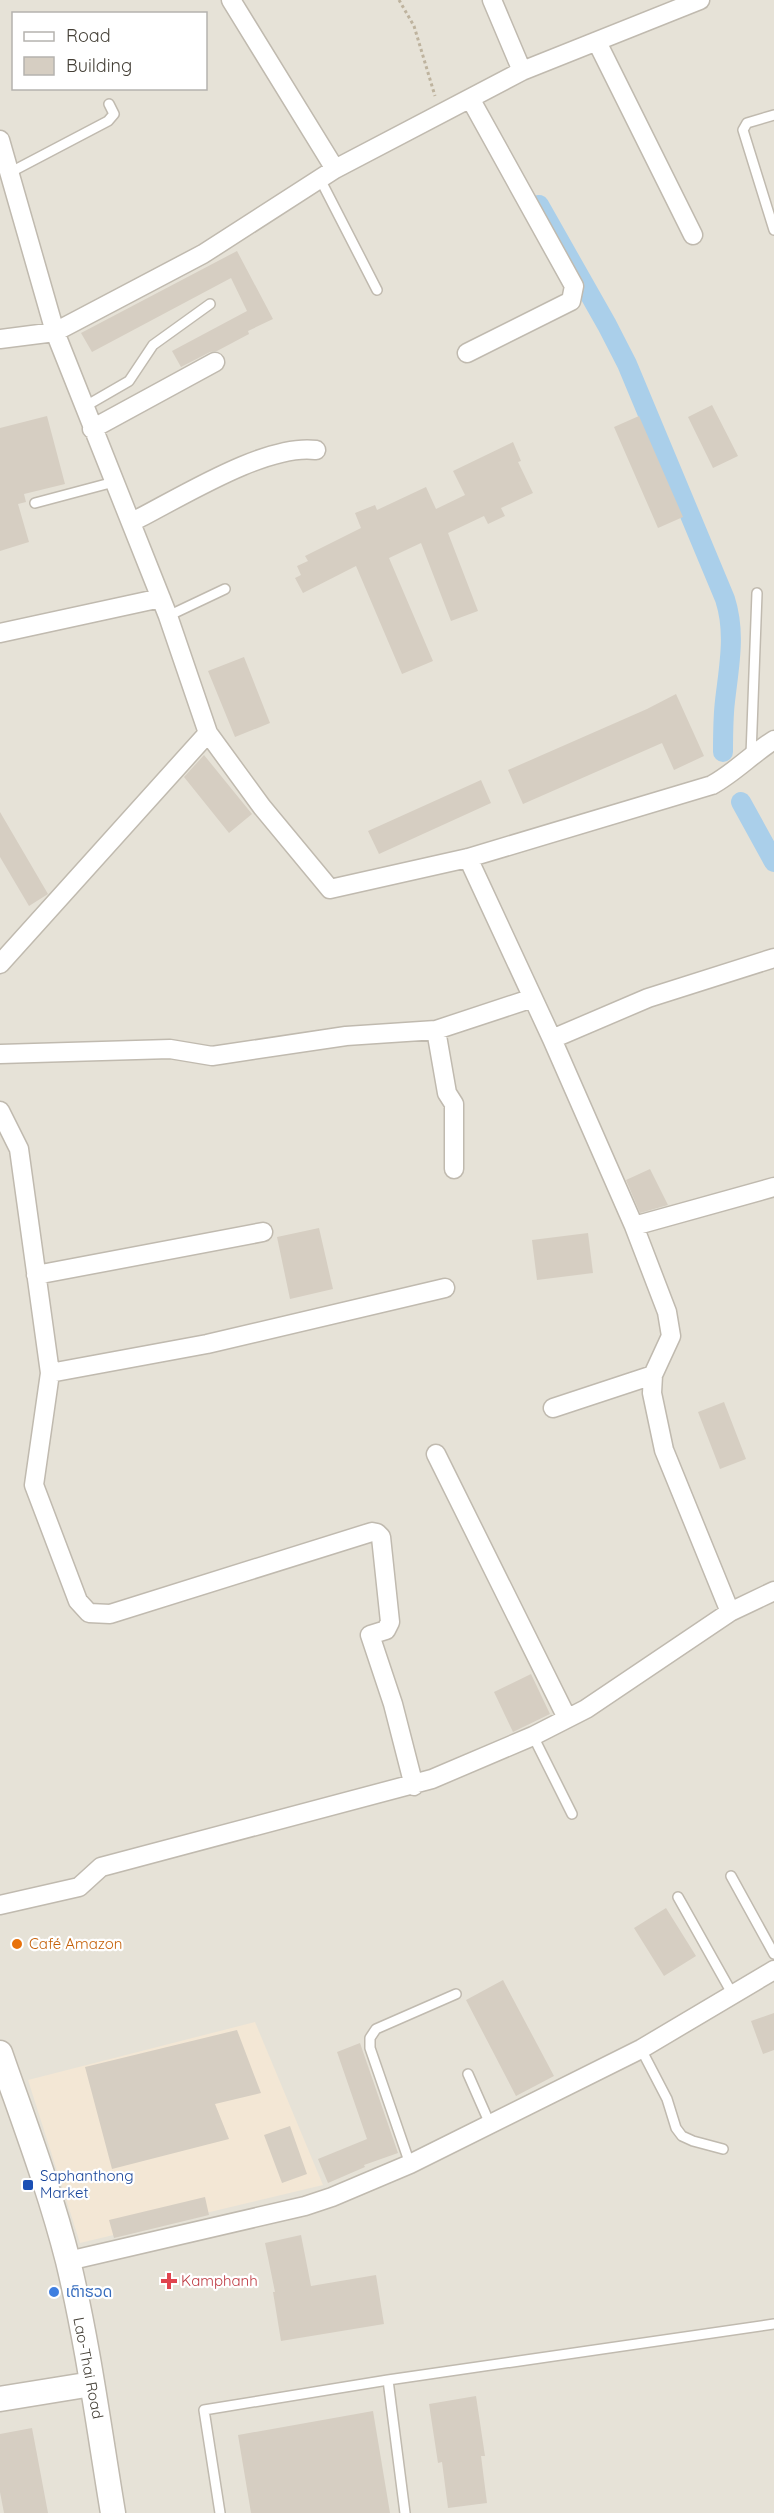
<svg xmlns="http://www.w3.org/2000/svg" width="774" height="2513" viewBox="0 0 774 2513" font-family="Quicksand,'Noto Sans Lao',sans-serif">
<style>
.residential{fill:#e6e2d7;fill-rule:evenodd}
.commercial{fill:#f3e7d5}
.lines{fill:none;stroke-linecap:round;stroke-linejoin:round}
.canal{stroke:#aacfea;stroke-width:20}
.building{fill:#d6cec2}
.service-casing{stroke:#c0baaf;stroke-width:12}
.minor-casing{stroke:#c0baaf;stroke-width:21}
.tertiary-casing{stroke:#c0baaf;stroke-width:27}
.path{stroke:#beb39e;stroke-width:3;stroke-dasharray:3 3;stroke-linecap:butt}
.service{stroke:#fff;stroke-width:9}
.minor{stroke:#fff;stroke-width:18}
.tertiary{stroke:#fff;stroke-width:24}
.food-dot{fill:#e8710a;stroke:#fff;stroke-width:2}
.transit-dot{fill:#1a4fb4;stroke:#fff;stroke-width:2}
.health-dot{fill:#e0444e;stroke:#fff;stroke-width:2}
.shop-dot{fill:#3f7fe0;stroke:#fff;stroke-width:2}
.labels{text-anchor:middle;stroke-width:4.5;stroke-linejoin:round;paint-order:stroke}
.food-label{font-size:15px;fill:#c56008;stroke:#fff;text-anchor:start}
.transit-label{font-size:15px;fill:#164399;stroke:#fff;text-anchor:start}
.health-label{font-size:15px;fill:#be3a42;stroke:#fff;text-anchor:start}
.shop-label{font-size:15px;fill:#366cbe;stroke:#fff;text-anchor:start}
.street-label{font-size:15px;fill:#454037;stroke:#fff}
</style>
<rect width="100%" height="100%" fill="#f3f0e8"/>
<path class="residential" d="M0,0H774V2513H0ZM14,14H206V88H14Z"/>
<path class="commercial" d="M255,2022L323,2185L80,2243L28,2080Z"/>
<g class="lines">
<path class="canal" d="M539,205L607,325L627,364L725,599C736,633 729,666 725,701C723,718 723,735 723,752
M741,802L774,862"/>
</g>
<path class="building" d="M237,251L273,319L248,331L249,334L217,351L210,352L181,367L172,351L247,311L231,278L92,352L81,333Z
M712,405L738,456L713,468L688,417Z
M47,416L65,484L24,494L26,502L18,504L29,542L0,551V428Z
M639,416L683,517L658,528L614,427Z
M513,442L521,461L518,462L533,493L501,508L505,516L488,524L484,516L448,533L478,611L451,621L421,543L389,558L433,661L402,674L356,566L303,593L295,578L301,575L297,566L308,561L305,556L361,528L355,513L375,505L377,510L426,487L436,509L465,495L453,471Z
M244,657L270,723L235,737L208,671Z
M676,694L704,756L674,770L662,743L523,804L508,770L647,709Z
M204,755L252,814L229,833L184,777Z
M481,780L491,803L379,854L368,831Z
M0,812L48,894L29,906L0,857Z
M650,1169L668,1205L640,1213L626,1180Z
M319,1228L333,1289L290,1299L277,1237Z
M588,1233L593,1273L537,1280L532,1240Z
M724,1402L746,1459L720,1469L698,1412Z
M531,1674L550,1714L513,1732L494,1692Z
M666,1908L696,1956L664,1976L634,1928Z
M503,1980L554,2076L516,2096L466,2000Z
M774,2013V2050L763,2054L751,2021Z
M237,2030L261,2093L215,2104L229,2139L112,2169L85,2067Z
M360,2043L398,2153L364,2165L365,2167L328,2183L318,2159L367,2139L337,2052Z
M290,2126L307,2174L282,2183L264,2135Z
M205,2197L209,2215L114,2238L109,2220Z
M301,2235L311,2286L376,2275L384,2324L281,2341L273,2292H275L265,2243Z
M476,2396L485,2456H481L487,2503L448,2508L442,2462L438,2463L429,2404Z
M373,2411L390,2513H251L238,2435Z
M32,2428L48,2513H4L0,2492V2434Z"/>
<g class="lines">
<g class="service-casing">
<path id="service" d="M774,115L747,123L743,130L774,230
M9,173L108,121L114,114L109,104
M320,179L377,290
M84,407L129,381L153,345L210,304
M35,503L114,482
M168,616L225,589
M751,755L757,593
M533,1736L572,1814
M731,1876L774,1954
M678,1897L733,1995
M641,2049L667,2099L676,2128L682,2136L693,2141L723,2149
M468,2074L490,2124
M410,2164L370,2048V2038L376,2029L456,1994
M388,2380L405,2513
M220,2513L204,2410L388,2380L774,2324"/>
</g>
<g class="minor-casing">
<path id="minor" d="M231,0L335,169
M492,0L522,71
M597,42L693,235
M0,140L55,332L168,616L208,733L262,807L330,889L468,858L712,785C734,773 752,754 774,740
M0,339L55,332L203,254L335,169L522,71L700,0
M467,353L571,301L574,286L471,100
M92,429L215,362
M132,522C178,499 266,443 316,450
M0,633L161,598
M468,858L552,1039L634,1226L667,1312L671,1336L653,1375L652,1393L664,1450L730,1612
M0,964L208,733
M436,1030L447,1093L454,1104V1169
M552,1039L648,998L774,958
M0,1054L170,1049L212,1056L346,1036L436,1030L533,998
M0,1111L19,1149L50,1373L34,1485L78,1601L89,1613L110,1614L372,1532L377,1533L381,1537L390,1622L386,1630L370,1635L393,1704L414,1786
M634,1226L774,1187
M36,1275L263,1232
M50,1373L207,1344L445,1288
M553,1408L653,1375
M436,1454L567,1718
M0,1905L79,1887L101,1867L432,1779L533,1736L586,1709L730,1612L774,1591
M68,2261L305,2206L332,2197L410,2164L641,2049L774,1970"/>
</g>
<g class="tertiary-casing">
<path id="tertiary" d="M0,2053C24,2122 50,2190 68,2261C88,2344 99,2429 113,2513
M0,2399L92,2384"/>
</g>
<path class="path" d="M399,0L414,26L435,96"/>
<use href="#service" class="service"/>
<use href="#minor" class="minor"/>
<use href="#tertiary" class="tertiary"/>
</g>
<circle class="food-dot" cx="17" cy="1944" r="6"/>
<rect class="transit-dot" x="22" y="2179" width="12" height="12" rx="3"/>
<path class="health-dot" d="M166 2272h6v6h6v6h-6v6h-6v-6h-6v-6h6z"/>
<circle class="shop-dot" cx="54" cy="2292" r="6"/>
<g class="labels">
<g class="food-label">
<text x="29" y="1949">Café Amazon</text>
</g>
<g class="transit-label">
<text x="40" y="2181">Saphanthong<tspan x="40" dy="17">Market</tspan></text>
</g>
<g class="health-label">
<text x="181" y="2286">Kamphanh</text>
</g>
<g class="shop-label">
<text x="66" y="2297">ເຕົາຮວດ</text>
</g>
<g class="street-label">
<text transform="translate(88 2368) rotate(79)" y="5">Lao-Thai Road</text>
</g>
</g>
<rect x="12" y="12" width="195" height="78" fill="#ffffff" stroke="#b5b3af" stroke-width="1.5"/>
<rect x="24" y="32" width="30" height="9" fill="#ffffff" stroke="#b5b3af" stroke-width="1.5"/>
<text x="66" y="42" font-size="18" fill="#454037">Road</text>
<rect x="24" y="57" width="30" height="18" fill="#d6cec2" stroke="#b5b3af" stroke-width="1.5"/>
<text x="66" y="72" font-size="18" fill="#454037">Building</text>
</svg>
